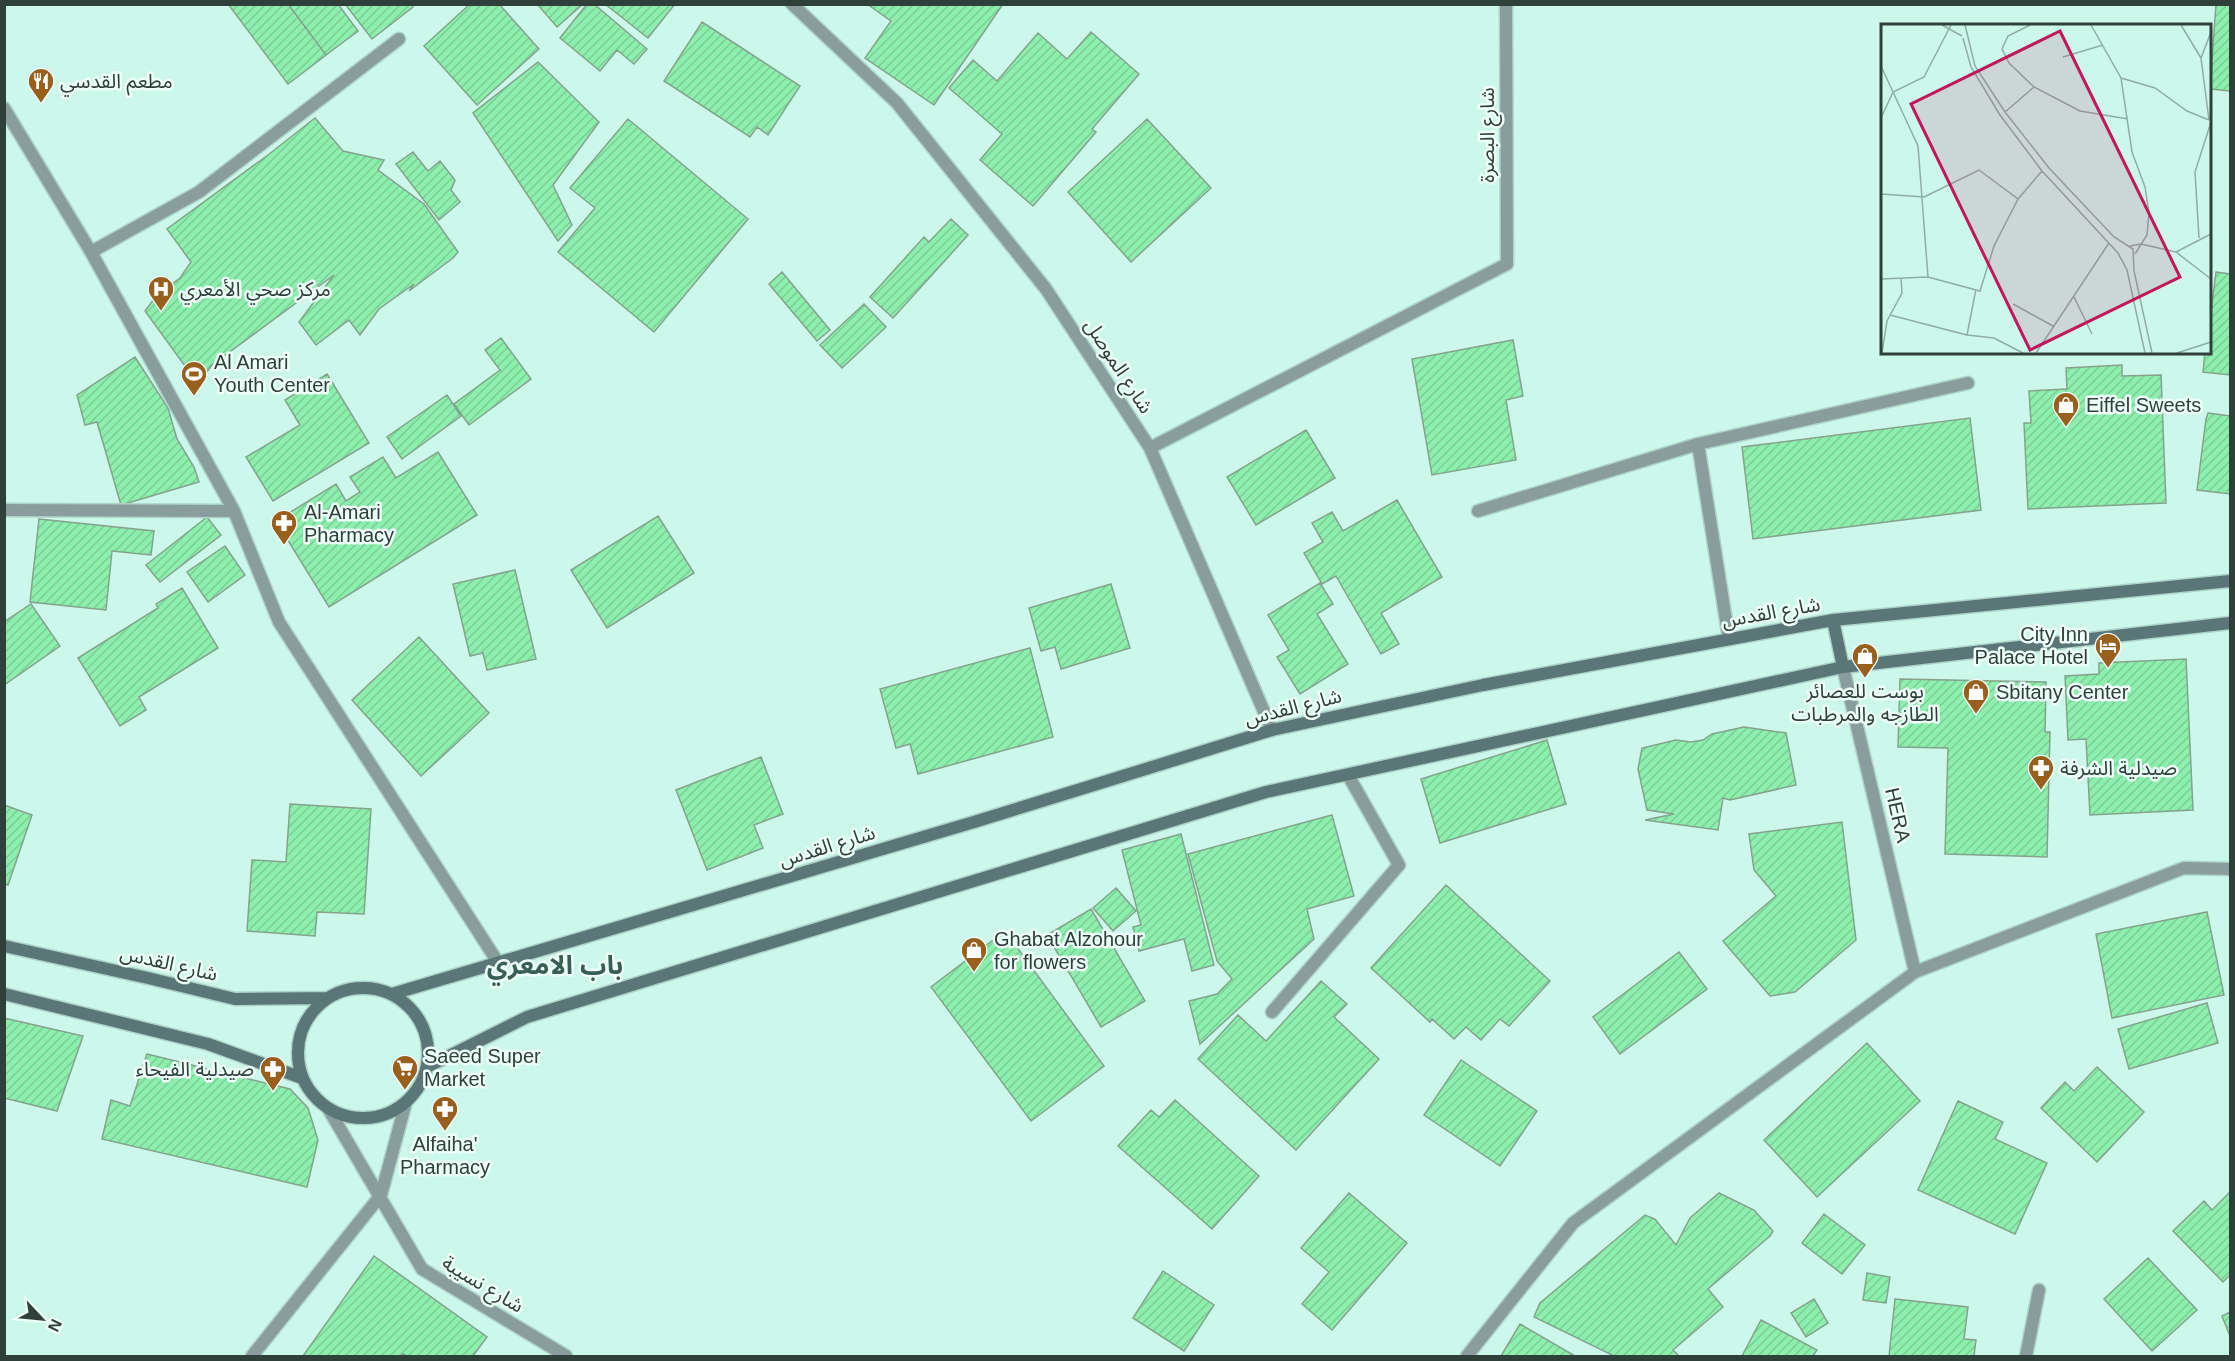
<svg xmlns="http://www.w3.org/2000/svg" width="2235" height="1361" viewBox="0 0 2235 1361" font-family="Arial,'Noto Sans Arabic',sans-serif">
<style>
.building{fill:url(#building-hatch);stroke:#84a38c;stroke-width:1.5}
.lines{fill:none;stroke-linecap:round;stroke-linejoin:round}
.lane-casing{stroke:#add3c8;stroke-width:15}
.street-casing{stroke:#add3c8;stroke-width:15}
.secondary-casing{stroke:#add3c8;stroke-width:15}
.lane{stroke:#8a9d9d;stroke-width:12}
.street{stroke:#8a9d9d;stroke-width:12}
.secondary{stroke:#5a7677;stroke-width:12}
.labels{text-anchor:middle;stroke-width:5;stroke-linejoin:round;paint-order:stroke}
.poi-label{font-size:20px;fill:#2f403b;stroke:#eefff9;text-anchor:start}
.street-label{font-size:20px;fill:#2f403b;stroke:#eefff9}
.district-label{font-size:26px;font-weight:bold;fill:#375f55;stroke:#eefff9}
.inset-road{fill:none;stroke:#8daea5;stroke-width:1.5}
.view{fill:#c2185b;fill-opacity:0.15;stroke:#c2185b;stroke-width:3}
.inset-edge{fill:none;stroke:#2f403b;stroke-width:3}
</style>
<defs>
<pattern id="building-hatch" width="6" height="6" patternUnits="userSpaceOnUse" patternTransform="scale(1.5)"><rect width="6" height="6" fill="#8defad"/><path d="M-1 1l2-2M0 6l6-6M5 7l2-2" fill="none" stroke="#7ace96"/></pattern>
</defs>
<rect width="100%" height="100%" fill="#ccf8eb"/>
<path class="building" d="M228,4H288L326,55L288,84Z
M288,4H338L358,31L326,55Z
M345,4H412L413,7L372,39Z
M470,4H499L539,49L477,105L424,46Z
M537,4H583L557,27Z
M587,4H594L647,49L634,64L617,50L600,71L560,38Z
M605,4H675L648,38Z
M867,4H1003L934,105L865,58L891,21Z
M2216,4H2230V91L2210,89Z
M702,22L800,86L768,135L757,127L750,137L664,81Z
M1091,32L1139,74L1092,129L1096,132L1033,206L980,160L1002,134L949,88L973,60L997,81L1038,33L1067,59Z
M538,62L599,122L553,185L572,225L558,241L473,113Z
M315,118L343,151L384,160L378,170L424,204L458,252L453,258L409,291L414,284L379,309L360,335L349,320L316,345L299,322L334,275L212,365L198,384L145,311L157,295L180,278L191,262L167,229L268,155Z
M628,119L748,219L654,332L558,252L595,208L570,188Z
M1147,119L1211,188L1131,262L1068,192Z
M413,152L428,171L440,161L455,180L451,190L460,202L439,220L396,164Z
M951,219L968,235L893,318L870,297L924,237L929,242Z
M782,272L830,330L817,341L769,284Z
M2216,272L2230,274V375L2203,372L2205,352H2210V320Z
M864,304L886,327L842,368L820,345Z
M501,338L531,379L469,425L454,404L500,370L485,350Z
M1513,340L1523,396L1506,400L1516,460L1432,475L1412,359Z
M135,357L168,408L177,439L194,467L199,482L121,505L97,422L85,425L77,395Z
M2122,365V376L2161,375L2166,503L2028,509L2024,423H2031L2029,391L2067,389L2066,368Z
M327,374L369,443L273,501L246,457L300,425L285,400Z
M447,395L461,416L402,459L387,437Z
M2208,413L2230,416V494L2197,490L2206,419Z
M1970,418L1981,510L1753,539L1742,447Z
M1306,430L1335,478L1256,525L1227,477Z
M438,452L477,515L329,607L276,521L336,484L346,501L360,492L350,477L383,457L396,478Z
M1397,500L1442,577L1381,613L1399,644L1381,654L1336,576L1322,584L1304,553L1323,542L1312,523L1332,512L1343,531Z
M658,516L694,573L607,628L571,570Z
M207,517L221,535L160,582L146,565Z
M39,519L154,531L151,555L112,551L106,610L30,602Z
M225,546L245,575L208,602L187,572Z
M515,570L536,659L487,670L483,653L470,656L453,584Z
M1320,583L1333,604L1317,614L1348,664L1300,694L1277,657L1289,650L1268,615Z
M1111,584L1130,648L1061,669L1055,647L1041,651L1029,608Z
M182,588L218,648L139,697L146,710L120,726L78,658L158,608L156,604Z
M31,604L60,646L4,685V622Z
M419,637L489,713L421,776L352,700Z
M1030,648L1053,737L918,774L910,744L896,748L880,689Z
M2186,659L2193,810L2090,815L2086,739L2068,740L2065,676L2099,674V663Z
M1900,679L2046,682L2045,732H2050L2047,857L1945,854L1948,748L1898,747Z
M1744,727L1786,733L1796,785L1730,800L1723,798L1718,830L1645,820L1674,814L1647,810L1638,769L1642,748L1676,740L1691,742L1703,740L1712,734Z
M1547,740L1566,804L1440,843L1421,779Z
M761,757L783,814L754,825L763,848L707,870L676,790Z
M290,804L371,809L364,914L317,912L315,936L247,931L252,860L286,862Z
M4,805L32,815L8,885L4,884Z
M1332,815L1354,896L1307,909L1314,939L1200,1044L1189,1001L1217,994L1232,979L1217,961L1188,854Z
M1842,822L1856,940L1795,992L1770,996L1723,941L1776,896L1754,870L1749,834Z
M1181,834L1214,965L1192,971L1184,939L1139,951L1133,927L1141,925L1122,850Z
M1446,885L1550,981L1509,1026L1500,1019L1481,1040L1466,1027L1454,1039L1432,1019L1430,1022L1371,968Z
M1116,888L1136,911L1113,931L1093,908Z
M1091,909L1145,1001L1101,1027L1047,935Z
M2207,912L2224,995L2112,1018L2096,934Z
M1005,931L1104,1066L1031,1121L931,987Z
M1679,952L1707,989L1620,1054L1593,1017Z
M1321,981L1347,1004L1334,1017L1379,1059L1296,1150L1198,1059L1238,1015L1266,1041Z
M2207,1003L2218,1043L2129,1069L2118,1029Z
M4,1018L83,1036L57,1111L4,1098Z
M1867,1043L1920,1101L1817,1197L1764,1140Z
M147,1054L290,1089L308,1108L318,1140L307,1187L102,1139L111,1100L130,1106Z
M1461,1060L1537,1111L1500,1166L1424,1115Z
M2097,1067L2144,1112L2097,1162L2041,1108L2065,1082L2074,1091Z
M1175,1100L1259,1176L1212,1229L1118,1146L1151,1110L1159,1117Z
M1958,1101L2003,1122L1995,1139L2047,1163L2015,1234L1918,1190Z
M2230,1192V1275L2223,1282L2173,1231L2204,1201L2212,1210Z
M1349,1193L1407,1243L1332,1330L1302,1304L1329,1272L1301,1248Z
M1719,1193L1754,1210L1773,1231L1770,1236L1708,1289L1723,1307L1673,1350L1679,1356H1614L1534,1317L1540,1303L1645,1215L1655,1219L1676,1245L1690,1218Z
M1824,1214L1865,1245L1842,1274L1802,1243Z
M374,1256L487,1337L473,1356H407L403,1354L401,1356H303Z
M2148,1258L2197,1310L2152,1351L2104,1299Z
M1163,1271L1214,1305L1184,1351L1133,1318Z
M1867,1273L1890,1277L1886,1303L1863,1300Z
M1814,1299L1828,1323L1806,1337L1791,1313Z
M1895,1299L1968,1307L1964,1339L1976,1340L1974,1356H1889Z
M2230,1312V1336L2222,1316Z
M1761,1320L1817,1350L1813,1356H1742Z
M1520,1324L1575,1356H1501Z"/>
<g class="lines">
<g class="lane-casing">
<path id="lane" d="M1698,444L1729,639
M1478,511L1698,444L1968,383
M1272,1012L1399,865L1348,775"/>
</g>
<g class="street-casing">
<path id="street" d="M792,4L897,103L1046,289L1150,448L1507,264L1506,4
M4,108L91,252L234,511L279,622L499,964
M91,252L199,192L399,39
M1150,448L1272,730
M4,510L234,511
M1843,667L1915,972
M329,1110L422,1269L566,1356
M252,1356L381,1195L406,1102
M1467,1356L1573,1223L1915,972L2184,868L2230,869
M2026,1356L2039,1290"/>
</g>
<g class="secondary-casing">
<path id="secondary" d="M1833,620L1843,667
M4,946L148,978L235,999L327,998
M298 1053a65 65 0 1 1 130 0a65 65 0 1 1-130 0Z
M4,994L208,1044L302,1078
M392,994L974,822L1272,730L1483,685L1833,620L2230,581
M427,1067L527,1017L1266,792L1843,667L2230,623"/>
</g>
<use href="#lane" class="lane"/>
<use href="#street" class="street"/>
<use href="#secondary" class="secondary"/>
</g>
<defs>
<g id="restaurant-pin" transform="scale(1.35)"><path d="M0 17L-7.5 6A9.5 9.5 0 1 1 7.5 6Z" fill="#995f1d" stroke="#eefff9"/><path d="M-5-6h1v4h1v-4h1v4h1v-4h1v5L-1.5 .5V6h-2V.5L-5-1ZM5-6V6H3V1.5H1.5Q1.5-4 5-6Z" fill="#fff"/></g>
<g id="hospital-pin" transform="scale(1.35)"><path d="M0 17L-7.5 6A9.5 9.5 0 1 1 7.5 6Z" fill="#995f1d" stroke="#eefff9"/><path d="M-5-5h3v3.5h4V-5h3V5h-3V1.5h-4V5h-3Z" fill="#fff"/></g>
<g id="stadium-pin" transform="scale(1.35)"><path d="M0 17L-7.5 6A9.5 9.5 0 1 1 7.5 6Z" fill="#995f1d" stroke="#eefff9"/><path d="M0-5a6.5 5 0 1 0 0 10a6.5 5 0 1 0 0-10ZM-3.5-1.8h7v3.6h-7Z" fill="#fff"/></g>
<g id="shop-pin" transform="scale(1.35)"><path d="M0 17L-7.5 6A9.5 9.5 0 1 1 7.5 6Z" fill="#995f1d" stroke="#eefff9"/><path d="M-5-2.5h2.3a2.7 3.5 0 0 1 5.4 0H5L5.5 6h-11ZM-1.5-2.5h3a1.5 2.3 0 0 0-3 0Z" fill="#fff"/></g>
<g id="pharmacy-pin" transform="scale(1.35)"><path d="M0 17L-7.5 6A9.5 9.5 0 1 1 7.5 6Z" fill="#995f1d" stroke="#eefff9"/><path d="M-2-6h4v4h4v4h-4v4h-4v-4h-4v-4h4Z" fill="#fff"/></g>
<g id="hotel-pin" transform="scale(1.35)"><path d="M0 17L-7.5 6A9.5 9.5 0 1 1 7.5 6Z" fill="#995f1d" stroke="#eefff9"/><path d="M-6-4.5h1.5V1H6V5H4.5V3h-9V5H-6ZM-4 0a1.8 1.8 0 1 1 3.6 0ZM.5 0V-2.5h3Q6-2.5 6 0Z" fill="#fff"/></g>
<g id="supermarket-pin" transform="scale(1.35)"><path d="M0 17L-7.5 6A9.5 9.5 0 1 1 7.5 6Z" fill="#995f1d" stroke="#eefff9"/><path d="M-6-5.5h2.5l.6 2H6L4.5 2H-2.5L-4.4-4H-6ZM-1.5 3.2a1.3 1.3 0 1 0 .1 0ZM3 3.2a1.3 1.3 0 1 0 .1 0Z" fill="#fff"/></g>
</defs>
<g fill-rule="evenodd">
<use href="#restaurant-pin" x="41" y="81"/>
<use href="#hospital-pin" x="161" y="289"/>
<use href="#stadium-pin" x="194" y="374"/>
<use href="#shop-pin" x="2066" y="405"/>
<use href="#pharmacy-pin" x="284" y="523"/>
<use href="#hotel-pin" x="2108" y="646"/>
<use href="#shop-pin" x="1865" y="656"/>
<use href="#shop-pin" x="1976" y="692"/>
<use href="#pharmacy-pin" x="2041" y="768"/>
<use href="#shop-pin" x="974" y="950"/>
<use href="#supermarket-pin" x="405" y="1068"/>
<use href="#pharmacy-pin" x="273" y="1069"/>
<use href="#pharmacy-pin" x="445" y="1109"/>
</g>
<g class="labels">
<g class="poi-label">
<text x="60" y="88">مطعم القدسي</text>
<text x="180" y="296">مركز صحي الأمعري</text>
<text x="214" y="369">Al Amari<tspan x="214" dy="23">Youth Center</tspan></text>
<text x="2086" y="412">Eiffel Sweets</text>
<text x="304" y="519">Al-Amari<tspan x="304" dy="23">Pharmacy</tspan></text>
<text x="2088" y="641" text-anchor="end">City Inn<tspan x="2088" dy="23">Palace Hotel</tspan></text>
<text x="1865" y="698" text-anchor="middle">بوست للعصائر<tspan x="1865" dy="23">الطازجه والمرطبات</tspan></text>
<text x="1996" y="699">Sbitany Center</text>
<text x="2060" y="775">صيدلية الشرفة</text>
<text x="994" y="946">Ghabat Alzohour<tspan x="994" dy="23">for flowers</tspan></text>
<text x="424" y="1063">Saeed Super<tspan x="424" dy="23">Market</tspan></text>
<text x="254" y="1076" text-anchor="end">صيدلية الفيحاء</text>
<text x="445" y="1151" text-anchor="middle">Alfaiha'<tspan x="445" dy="23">Pharmacy</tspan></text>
</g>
<g class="street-label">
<text transform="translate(1487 135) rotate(-90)" y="7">شارع البصرة</text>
<text transform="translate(1119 366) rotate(57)" y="7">شارع الموصل</text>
<text transform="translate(1771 612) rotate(-10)" y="7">شارع القدس</text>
<text transform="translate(1293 707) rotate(-14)" y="7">شارع القدس</text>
<text transform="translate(1898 815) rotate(77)" y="7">HERA</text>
<text transform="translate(827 846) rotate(-17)" y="7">شارع القدس</text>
<text transform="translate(169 963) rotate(13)" y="7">شارع القدس</text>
<text transform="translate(483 1284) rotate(31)" y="7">شارع نسيبة</text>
</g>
<g class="district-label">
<text x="555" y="974">باب الامعري</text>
</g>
</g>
<g transform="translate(1881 24)">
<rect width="330" height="330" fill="#ccf8eb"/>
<path class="inset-road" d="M61,1L81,12M84,1L94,42L124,88L168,144L233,213L252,225L253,247L271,329M149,1L127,12L121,25L128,39L153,63L199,87L247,95M210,1L240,54L251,128L264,163L268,189L266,211L254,230M300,1L320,34M82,14L90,43L119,91L161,147L237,229L246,246L264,329M182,33L222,21M0,42L37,122L47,253M240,54L274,64L306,87L328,96M124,88L153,63M0,94L12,68L43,53L70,1M328,96L320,34L330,8M0,170L43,173M137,175L161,147M318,214L314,148L330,98M249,222L260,220L295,228L330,255M295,228L330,210M0,255L47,253L99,267L113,222L137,175L98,146L43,173M193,273L211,310M132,280L172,302M9,291L86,311L95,265M86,311L113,314L142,329M1,329L6,297L21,269L20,254M155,329L228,219M296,329L330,318"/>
<path class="view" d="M179,7L299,253L149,326L30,80Z"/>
<rect width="330" height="330" class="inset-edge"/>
</g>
<rect width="2235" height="1361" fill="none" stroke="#2f403b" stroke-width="12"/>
<g transform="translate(42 1319) rotate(116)" stroke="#eefff9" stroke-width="4.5" paint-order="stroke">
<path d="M0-4.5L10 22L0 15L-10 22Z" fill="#2f403b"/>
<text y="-9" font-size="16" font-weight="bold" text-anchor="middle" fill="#2f403b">N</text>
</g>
</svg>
